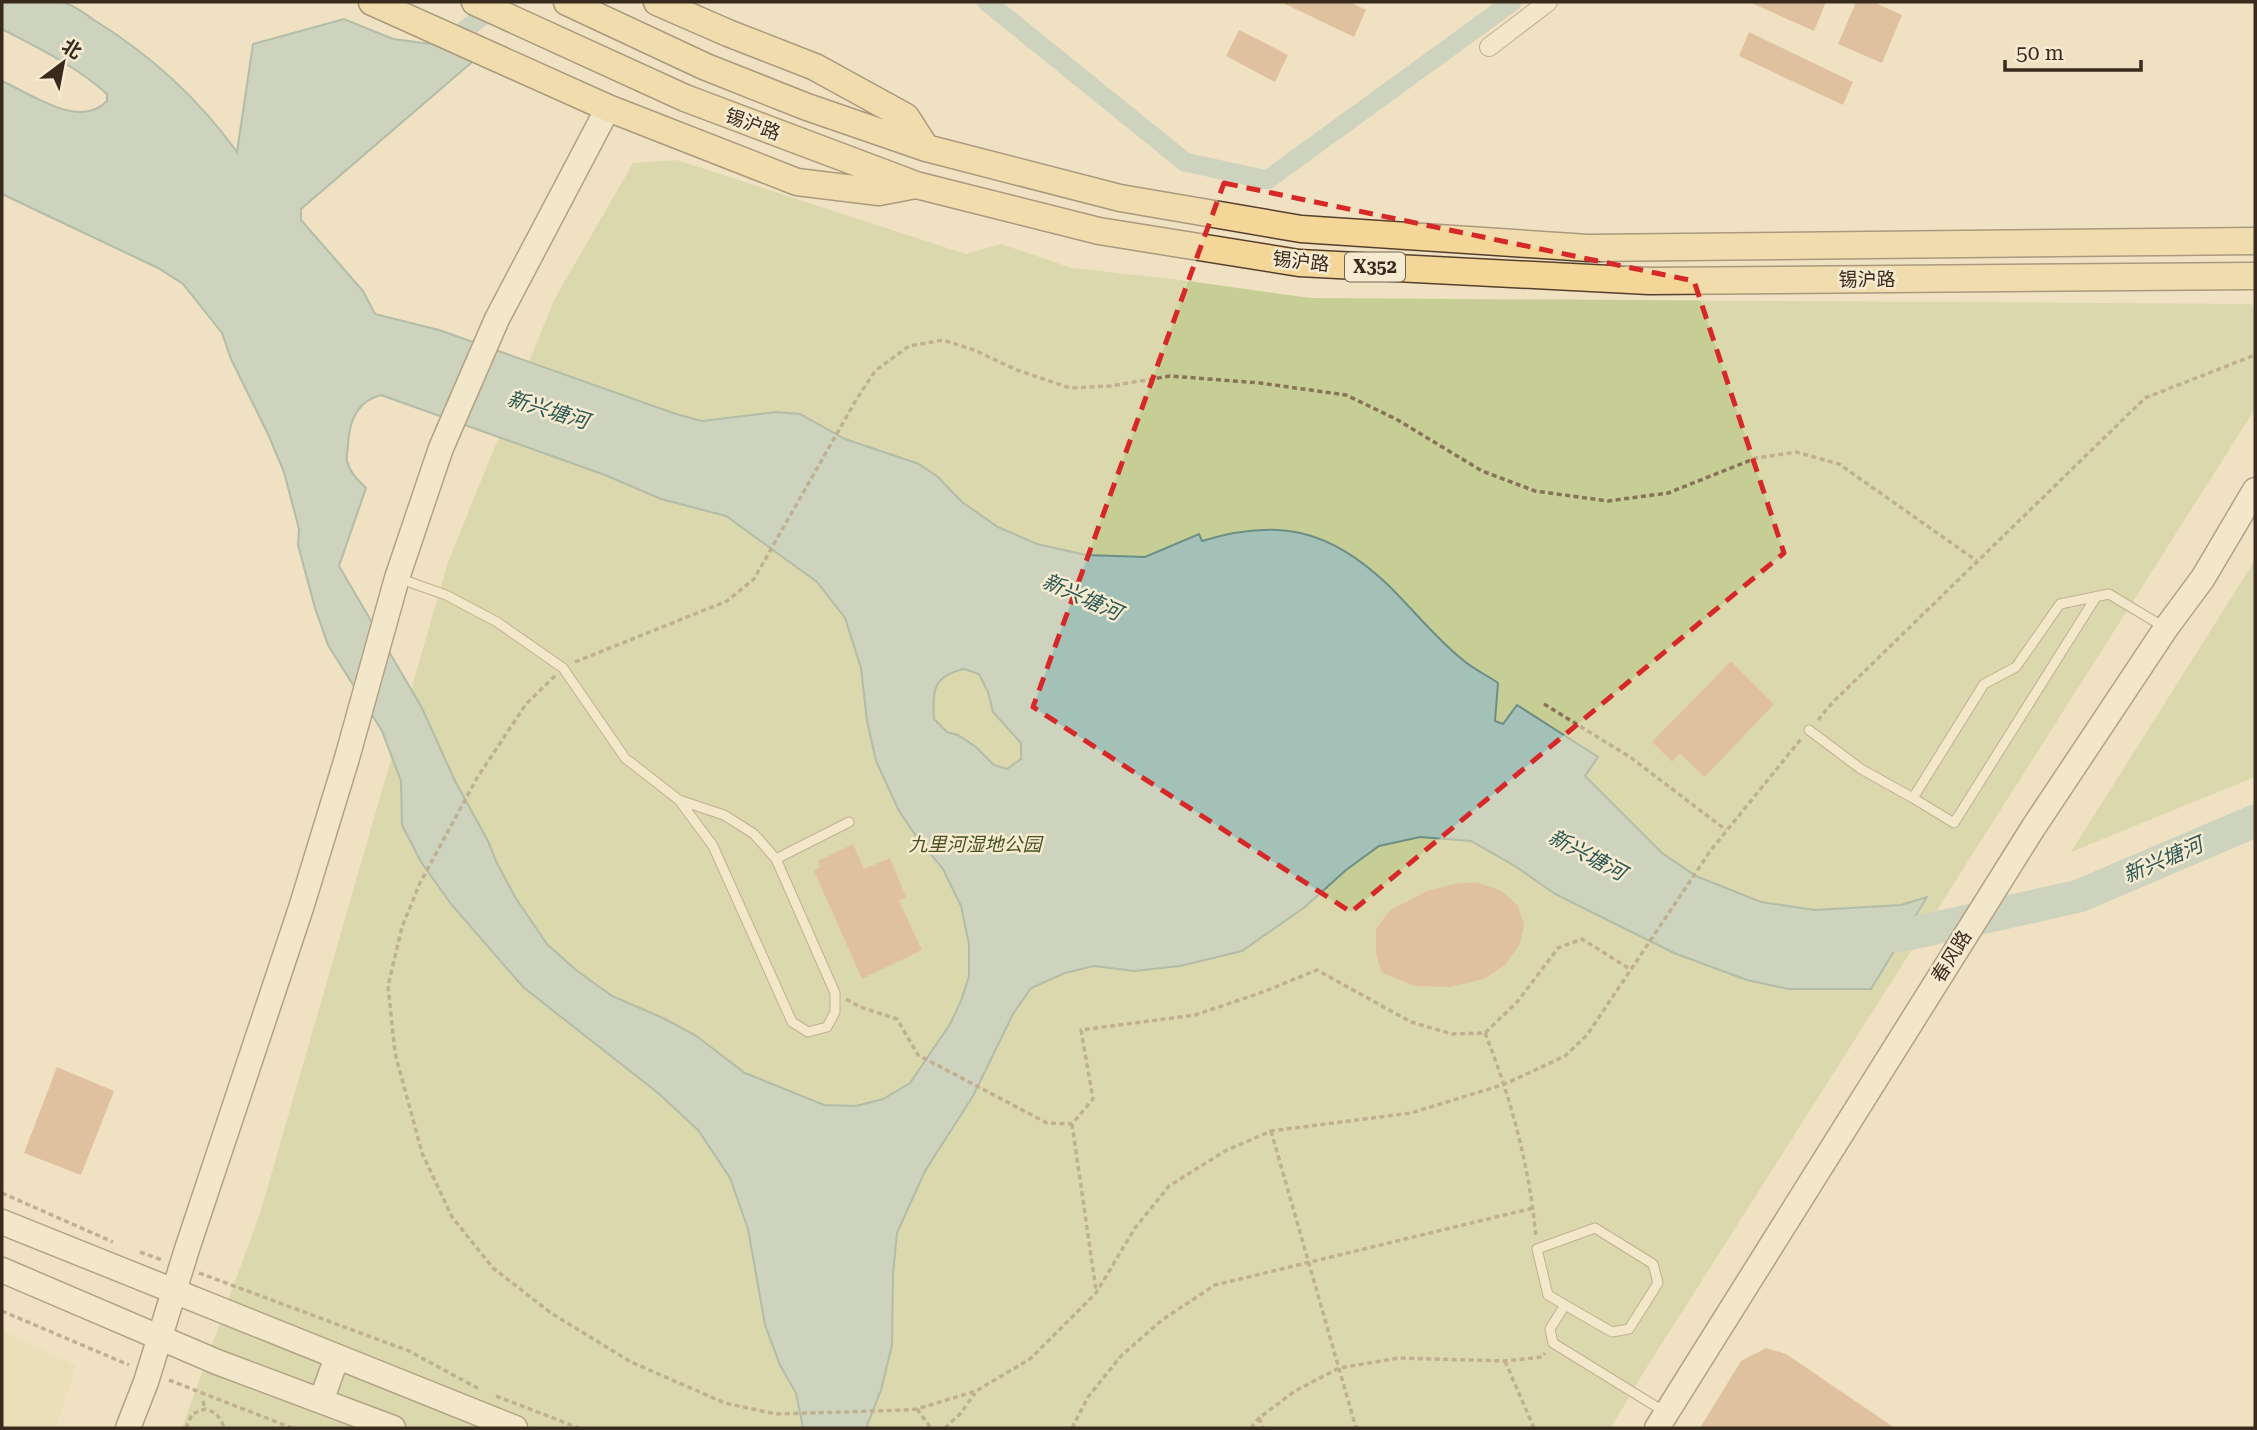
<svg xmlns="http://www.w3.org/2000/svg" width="2257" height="1430" viewBox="0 0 2257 1430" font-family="'Roboto Serif','Noto Sans SC',serif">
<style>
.farmland{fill:#e4dbae}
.green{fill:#c6cd95}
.water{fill:#a4c1b8;stroke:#6b8f86;stroke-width:2;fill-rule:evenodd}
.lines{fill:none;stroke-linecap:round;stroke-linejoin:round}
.canal{stroke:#a4c1b8;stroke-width:19}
.river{stroke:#a4c1b8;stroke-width:33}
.building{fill:#cd9a76}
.lane-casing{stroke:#887258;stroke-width:11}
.street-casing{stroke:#887258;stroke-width:20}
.secondary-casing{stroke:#6a533c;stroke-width:27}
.primary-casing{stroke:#56402d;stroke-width:29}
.path{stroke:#887258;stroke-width:3.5;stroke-dasharray:5 3.5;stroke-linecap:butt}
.lane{stroke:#f9eed4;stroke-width:9}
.street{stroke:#f9eed4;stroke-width:18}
.secondary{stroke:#f9eed4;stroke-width:24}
.primary{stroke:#f3d698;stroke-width:26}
.marked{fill:none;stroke:#d62828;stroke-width:5;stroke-dasharray:14 9;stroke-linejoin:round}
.labels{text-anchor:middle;stroke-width:5;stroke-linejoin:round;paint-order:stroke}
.shield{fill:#f6ebd1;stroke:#716453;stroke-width:2}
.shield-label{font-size:18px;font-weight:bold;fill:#382a1d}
.street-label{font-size:19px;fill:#382a1d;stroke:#f6ebd1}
.park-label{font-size:19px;font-style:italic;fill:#485423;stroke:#f6ebd1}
.water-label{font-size:21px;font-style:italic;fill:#2c5855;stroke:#f6ebd1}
</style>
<rect width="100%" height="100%" fill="#efe1c1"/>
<path class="farmland" d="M2,1330L76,1366L56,1428H2Z"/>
<path class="green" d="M677,160L966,254L1001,244L1072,268L1181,280L1310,298L2251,304L2255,312V409L1642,1375L1611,1428H182L261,1210L447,565L554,300L633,163Z
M2255,560V777L2071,852Z"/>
<path class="water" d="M2,2C21,2 42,0 61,2C72,3 85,14 94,20C151,55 198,98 237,152L253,44L344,19L393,39L485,51L301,209V220L363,291L375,314L439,330L676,414L702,421L776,412L800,414L845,439L919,464L938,477L962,502L998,527L1037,544L1086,555L1145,557L1199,534L1202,541C1278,518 1329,529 1387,584C1413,609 1435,638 1463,660C1473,669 1487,675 1498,683L1495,721L1503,724L1517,705L1598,757L1585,776L1662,853L1696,876L1761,902L1815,910L1901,905L1927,897L1871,989H1788L1747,980L1674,953L1555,894L1515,866L1471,841L1420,837L1379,846L1346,870L1305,907L1242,951L1180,966L1134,971L1094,966L1065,973L1031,988L1013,1014L973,1096L925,1171L897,1233L893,1274L892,1345L881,1390L866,1428H803L796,1393L780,1365L765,1325L748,1229L730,1178L698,1130L658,1093L523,987L451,904L421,862L402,825L401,781L382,731L328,645L315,608L298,545L299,529L284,472L268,434L231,359L222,333L183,284L158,268L2,194V81C31,94 80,130 107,101V94C76,66 38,48 2,29ZM381,395L605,475L661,499L726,516L817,582L845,618L861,668L867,721L876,761L899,811L918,839L943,869L961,906L969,944V976L961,1001L950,1024L910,1083L883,1099L856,1106L824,1105L745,1073L695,1035L663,1018L612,996L576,970L547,944L515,897L496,861L488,841L455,781L422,708L339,566L366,488C358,480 350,473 347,461C346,456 348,450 348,445C349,421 357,401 381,395ZM964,669L979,674L988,692L993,712L1021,743V759L1007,769L994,765L976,747L958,735L947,732L934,719C932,691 933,676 964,669Z"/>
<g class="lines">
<path class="canal" d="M987,2L1185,162L1267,180L1512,2
M444,46L501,2"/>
<path class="river" d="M1861,938L1909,934L2079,896L2255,821"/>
</g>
<path class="building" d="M1281,2H1350L1366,10L1354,37Z
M1749,2H1826L1814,31Z
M1856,2H1873L1902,15L1882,63L1838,44Z
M1239,30L1288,55L1275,82L1226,56Z
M1749,32L1853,82L1843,105L1739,56Z
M1731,661L1774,704L1705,777L1680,754L1672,762L1652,742Z
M853,844L864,869L890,858L906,897L899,901L922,950L862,979L814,871L820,867L818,861Z
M1476,882L1502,891L1518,906L1524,925L1520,944L1505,965L1484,979L1450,987L1414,986L1381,972L1376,953V929L1389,911L1427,891L1454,884Z
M57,1067L114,1091L81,1175L24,1153Z
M1766,1348L1786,1354L1895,1428H1700L1741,1361Z"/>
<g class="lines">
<g class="lane-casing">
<path id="lane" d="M398,578L446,595L497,622L563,668L625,758L679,800L713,846L792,1022L808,1032L827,1027L835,1012V993L776,859L754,834L724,815L679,800
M2096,597L1954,823L1913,798L1984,684L2016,667L2060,604L2109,594L2164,627
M1809,730L1861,769L1913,798
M776,859L849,822
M1565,1305L1548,1295L1537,1249L1595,1228L1653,1264L1658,1283L1629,1329L1612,1332L1565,1305L1550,1329L1553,1343L1665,1412"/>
</g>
<g class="street-casing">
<path id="street" d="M1489,47L1548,2"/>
</g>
<g class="secondary-casing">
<path id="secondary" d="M2,1222L515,1428
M2,1270L217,1362L393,1428
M321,1401L337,1357
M128,1428L146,1382L187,1249L301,908L347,758L397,578L441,448L497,319L608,108
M1657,1428L2033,828L2166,628L2203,578L2255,490"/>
</g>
<g class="primary-casing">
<path id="primary" d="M372,2L608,108L797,182L879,192L916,185
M475,2L685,98L916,185L1099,231L1299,263L1649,281L2255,276
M567,2L706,67L807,107L926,148L1120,198L1301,229L1588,248L2255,241
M657,2L728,33L815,67L906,117L926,148"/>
</g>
<path class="path" d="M575,662L727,601L754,579L856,400L875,371L909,346L943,340L974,350L1017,370L1070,388L1110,386L1170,376L1260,383L1346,395L1396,419L1482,471L1535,491L1608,501L1668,493L1756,458L1796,452L1839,464L1977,561
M555,676L526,704L477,778L420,883L402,927L388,986L395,1053L422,1153L452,1217L493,1268L551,1313L631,1362L725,1403L776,1414L905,1410L917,1409L976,1391L1030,1359L1096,1293L1135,1228L1169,1186L1225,1151L1271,1131L1411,1113L1505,1084L1565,1056L1587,1035L1711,850L1801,739
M1544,704L1630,757L1726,830
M1818,720L1832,703L2145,398L2255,355
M846,999L860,1007L897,1019L918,1055L1047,1123L1072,1124L1093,1099L1081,1030L1195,1015L1263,992L1317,970L1411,1022L1452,1034L1485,1033L1518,1001L1558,948L1582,939L1630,969
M1485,1033C1511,1098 1530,1168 1536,1238
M1072,1124L1096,1290
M1271,1131L1356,1428
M2,1193L113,1242
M140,1252L162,1260
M199,1273L409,1351L479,1389
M2,1311L129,1365
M1505,1361L1534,1428
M169,1380L292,1428
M496,1396L579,1428
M203,1401L205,1409
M917,1409L931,1428
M1259,1418L1263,1428
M186,1428L192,1414L205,1409L216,1413L224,1426L223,1428
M945,1428L961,1413L975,1393
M1072,1428L1088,1397L1121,1356L1162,1320L1215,1285L1533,1208
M1251,1428L1259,1418L1295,1391L1339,1368L1399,1358L1505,1361L1542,1357L1545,1353"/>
<use href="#lane" class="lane"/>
<use href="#street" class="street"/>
<use href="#secondary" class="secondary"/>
<use href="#primary" class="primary"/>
</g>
<path d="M0 0H2257V1430H0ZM1224,183L1694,281L1784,553L1351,912L1033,707Z" fill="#efe1c1" fill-opacity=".55" fill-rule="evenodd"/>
<path class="marked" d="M1224,183L1694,281L1784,553L1351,912L1033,707Z"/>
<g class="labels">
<rect class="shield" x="1345" y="252.5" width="60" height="29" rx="5"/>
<g class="shield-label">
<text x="1375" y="273">X352</text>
</g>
<g class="street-label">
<text transform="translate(753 124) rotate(20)" y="7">锡沪路</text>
<text transform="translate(1301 261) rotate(6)" y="7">锡沪路</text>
<text x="1867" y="286">锡沪路</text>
<text transform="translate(1951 956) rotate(-58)" y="7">春风路</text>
</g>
<g class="park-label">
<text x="975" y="851">九里河湿地公园</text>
</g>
<g class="water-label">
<text transform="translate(548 410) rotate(17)" y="7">新兴塘河</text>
<text transform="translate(1082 597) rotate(24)" y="7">新兴塘河</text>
<text transform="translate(1587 855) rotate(28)" y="7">新兴塘河</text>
<text transform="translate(2163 860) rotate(-23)" y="7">新兴塘河</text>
</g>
</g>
<rect width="2257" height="1430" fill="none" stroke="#382a1d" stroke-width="7"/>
<g transform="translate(63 63) rotate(32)" stroke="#f6ebd1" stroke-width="5" paint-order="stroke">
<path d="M0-5L12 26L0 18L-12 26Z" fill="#382a1d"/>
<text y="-10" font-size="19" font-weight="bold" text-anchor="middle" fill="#382a1d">北</text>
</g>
<path d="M2005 60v10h136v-10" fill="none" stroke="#382a1d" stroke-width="3.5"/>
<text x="2016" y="60" font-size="21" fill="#382a1d" stroke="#f6ebd1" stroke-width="5" paint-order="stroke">50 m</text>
</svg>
